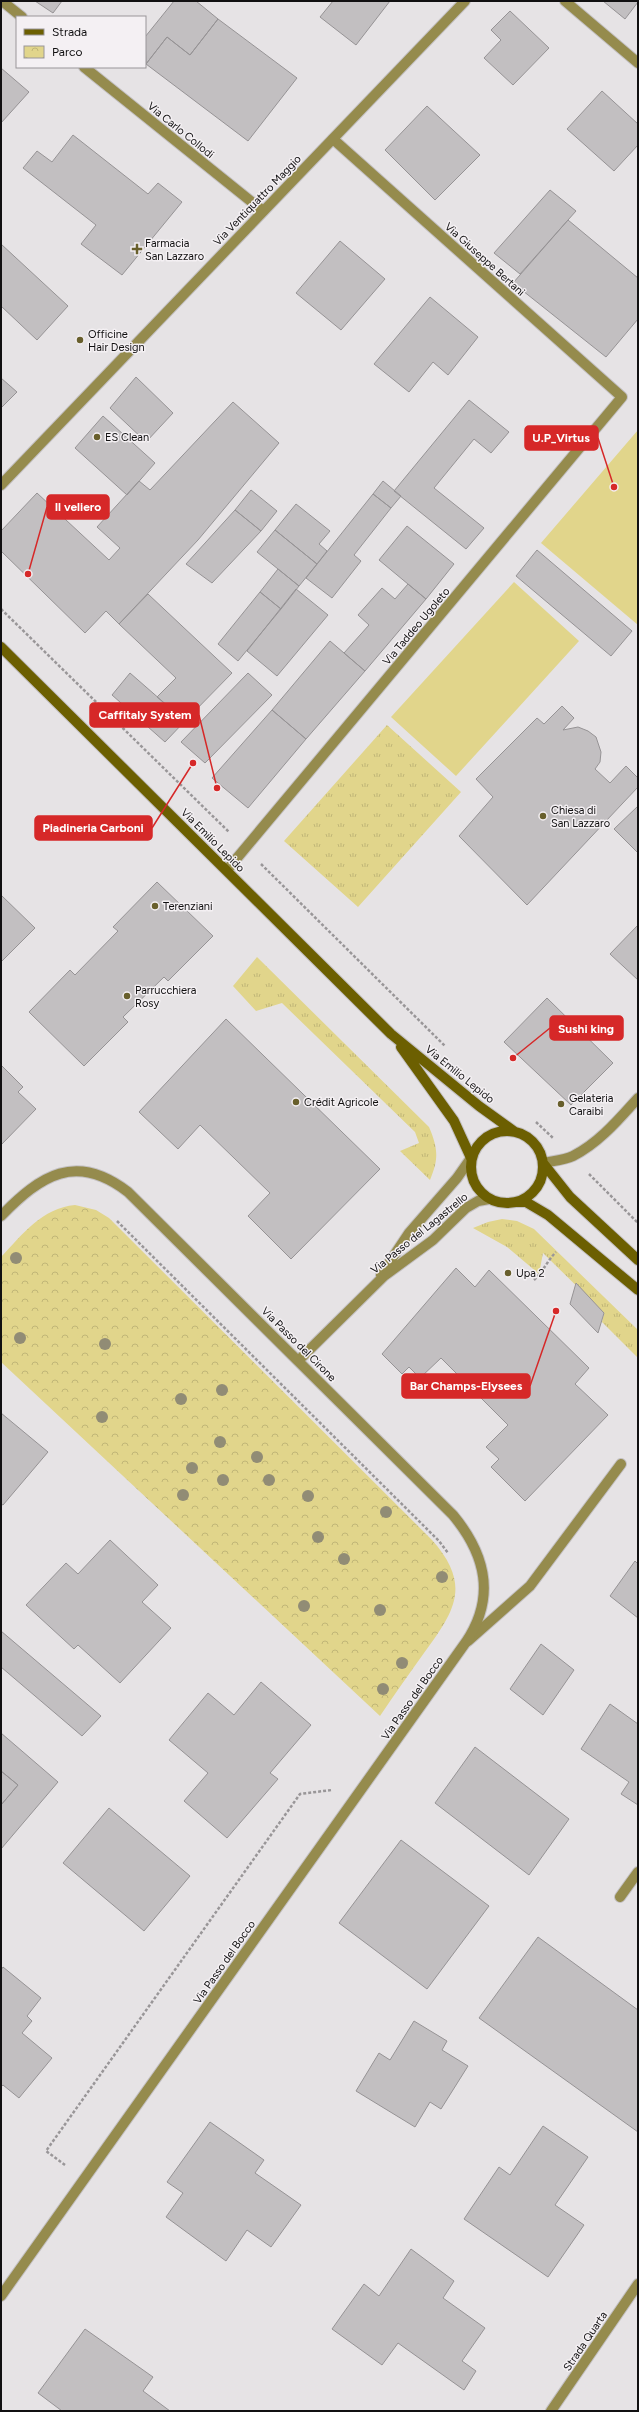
<svg xmlns="http://www.w3.org/2000/svg" width="639" height="2412" viewBox="0 0 639 2412" font-family="Figtree,sans-serif">
<style>
.grass{fill:url(#grass-tufts)}
.park{fill:url(#park-crowns)}
.garden{fill:#e1d58b}
.building{fill:#c2bfc1;stroke:#969395}
.lines{fill:none;stroke-linecap:round;stroke-linejoin:round}
.pedestrian-casing{stroke:#c4c1c3;stroke-width:12}
.minor-casing{stroke:#c4c1c3;stroke-width:12}
.tertiary-casing{stroke:#c4c1c3;stroke-width:12}
.secondary-casing{stroke:#c4c1c3;stroke-width:12}
.path{stroke:#999698;stroke-width:2.5;stroke-dasharray:3 2;stroke-linecap:butt}
.pedestrian{stroke:#958b4d;stroke-width:10}
.minor{stroke:#958b4d;stroke-width:10}
.tertiary{stroke:#958b4d;stroke-width:10}
.secondary{stroke:#6c5f01;stroke-width:10}
.tree{fill:#918c75}
.poi-dot{fill:#685f2c;stroke:#f4f0f3;stroke-width:1.5}
.labels{text-anchor:middle;stroke-width:3;stroke-linejoin:round;paint-order:stroke}
.street-label{font-size:11px;fill:#111011;stroke:#f4f0f3}
.poi-label{font-size:11px;fill:#111011;stroke:#f4f0f3;text-anchor:start}
.leader{fill:none;stroke:#d62828;stroke-width:1.5}
.callout-dot{fill:#d62828;stroke:#f4f0f3;stroke-width:1.5}
.callout{fill:#d62828;stroke:#d62828;stroke-width:1.5}
.callout-label{font-size:12px;text-anchor:middle;font-weight:bold;fill:#fff}
</style>
<defs>
<pattern id="grass-tufts" width="24" height="20" patternUnits="userSpaceOnUse"><rect width="24" height="20" fill="#e1d58b"/><path d="M3 7l-1-3M5 7V3M7 7l1-3M15 17l-1-3M17 17v-4M19 17l1-3" fill="none" stroke="#c0b677"/></pattern>
<pattern id="park-crowns" width="20" height="18" patternUnits="userSpaceOnUse"><rect width="20" height="18" fill="#e1d58b"/><path d="M2 6a3 3 0 1 1 6 0M12 15a3 3 0 1 1 6 0" fill="none" stroke="#c0b677"/></pattern>
</defs>
<rect width="100%" height="100%" fill="#e6e3e5"/>
<path class="grass" d="M387,725L461,792L358,907L284,841Z
M257,957L429,1127C438,1148 439,1159 430,1180L400,1151L419,1143L415,1132L282,1003L256,1011L233,986Z
M502,1219L517,1221L534,1229L638,1330V1358L602,1322L604,1313L543,1253L539,1274L507,1247L473,1228L488,1222Z"/>
<path class="park" d="M75,1205L96,1210L109,1218L432,1540C472,1585 455,1611 424,1653C409,1674 394,1695 380,1716L1,1362V1257C23,1234 42,1208 75,1205Z"/>
<path class="garden" d="M638,430V625L541,543Z
M514,582L579,641L456,776L391,717Z"/>
<path class="building" d="M35,1H62L53,13Z
M174,1H196L218,19L190,55L167,37L146,64L145,37Z
M333,1H390L356,45L320,17Z
M603,1H638V2L625,19Z
M510,11L549,48L513,85L484,58L501,40L491,30Z
M218,19L297,78L248,141L146,64L167,37L190,55Z
M1,68L29,92L1,123Z
M602,91L638,124V145L614,171L567,129Z
M427,106L480,155L435,200L385,150Z
M73,135L148,194L158,183L182,202L122,275L81,244L96,225L23,168L37,151L52,162Z
M550,190L576,211L520,274L494,253Z
M568,220L638,278V319L606,357L513,283Z
M340,241L385,279L341,330L296,293Z
M1,244L68,306L37,340L1,306Z
M430,297L478,337L448,375L433,362L409,392L374,364Z
M136,377L173,413L146,442L110,408Z
M1,378L17,392L1,408Z
M469,400L509,432L491,453L474,439L434,488L484,528L466,549L394,491Z
M233,402L279,443L198,540L119,624L106,611L85,633L1,551V531L37,493L109,560L120,548L97,527L139,481L150,490Z
M103,416L155,463L127,495L75,448Z
M383,481L401,496L391,508L373,494Z
M251,490L277,511L261,531L235,510Z
M373,494L391,508L354,555L361,561L332,598L306,578Z
M296,504L330,531L319,544L327,551L317,564L275,530Z
M235,510L261,531L212,583L186,564Z
M407,526L454,564L426,599L379,560Z
M275,530L317,564L299,586L257,552Z
M537,550L632,631L611,656L516,576Z
M278,569L299,586L281,609L260,592Z
M408,584L426,599L365,671L344,653L369,625L358,615L382,588L395,599Z
M296,589L328,615L277,676L247,651Z
M260,592L281,609L238,661L218,644Z
M148,594L232,673L185,721L157,697L176,678L119,624Z
M330,641L365,671L306,739L272,710Z
M130,673L185,721L165,742L112,695Z
M248,673L272,695L205,763L181,742Z
M562,706L574,718L563,730L578,727L588,731L596,737L601,752L600,762L595,769L610,783L626,766L638,778V787L527,905L459,836L493,797L476,779L537,718L544,724Z
M272,710L306,739L248,808L212,778Z
M638,806V853L614,829Z
M157,882L213,936L168,981L164,977L123,1017L128,1022L84,1066L29,1012L70,970L75,975L118,931L113,927Z
M1,895L35,928L1,962Z
M638,925V980L610,954Z
M547,998L613,1063L571,1105L504,1042Z
M226,1019L380,1169L291,1259L248,1216L270,1193L200,1125L178,1149L139,1112Z
M1,1065L23,1087L18,1092L36,1109L1,1145Z
M456,1268L475,1287L489,1270L589,1368L575,1384L608,1415L525,1501L491,1467L499,1459L486,1447L508,1425L441,1358L420,1378L409,1367L402,1374L382,1354Z
M576,1283L604,1313L598,1333L570,1304Z
M1,1413L48,1452L3,1505L1,1504Z
M110,1540L158,1585L142,1602L171,1628L120,1683L78,1645L74,1649L26,1605L66,1563L78,1574Z
M635,1561L638,1564V1618L610,1596Z
M1,1631L101,1716L82,1736L1,1667Z
M541,1644L574,1670L543,1715L510,1689Z
M261,1682L311,1725L270,1773L278,1779L227,1838L184,1801L208,1773L169,1740L208,1693L234,1715Z
M610,1704L638,1724V1805L621,1794L629,1782L581,1749Z
M1,1733L58,1782L1,1849V1805L18,1785L1,1771Z
M475,1747L569,1819L529,1875L435,1803Z
M1,1771L18,1785L1,1805Z
M109,1808L190,1876L144,1931L63,1863Z
M401,1840L489,1906L427,1989L339,1923Z
M538,1937L638,2010V2132L479,2018Z
M3,1967L41,1998L27,2016L32,2021L22,2033L52,2058L19,2098L3,2085L1,2087V1970Z
M414,2021L447,2041L442,2050L468,2066L441,2109L430,2102L415,2127L356,2091L379,2053L390,2060Z
M210,2122L264,2160L255,2173L301,2205L271,2247L247,2230L226,2261L166,2217L183,2193L167,2182Z
M543,2126L588,2157L555,2205L584,2225L548,2277L464,2219L499,2167L510,2175Z
M411,2249L454,2281L443,2298L485,2328L462,2361L476,2371L464,2390L398,2343L382,2365L332,2329L364,2284L379,2296Z
M85,2329L153,2377L143,2391L170,2411H62L38,2393Z"/>
<g class="lines">
<g class="pedestrian-casing">
<path id="pedestrian" d="M468,1641L530,1586L621,1464"/>
</g>
<g class="minor-casing">
<path id="minor" d="M2,1L22,17
M565,1L638,63
M84,67L263,211
M227,870L622,397L333,139
M543,1163C552,1161 565,1160 573,1156C599,1143 619,1119 638,1098
M1,1216C41,1175 76,1152 128,1192L453,1515C486,1555 496,1597 466,1642L1,2296
M381,1275L409,1233L457,1178L471,1158
M299,1360L384,1276L433,1240L466,1208L478,1201L489,1199
M620,1897L638,1872"/>
</g>
<g class="tertiary-casing">
<path id="tertiary" d="M1,485L465,1
M551,2411L638,2284"/>
</g>
<g class="secondary-casing">
<path id="secondary" d="M1,647L391,1034L479,1106L515,1132
M401,1047L454,1121L471,1158
M471 1167a36 36 0 1 1 72 0a36 36 0 1 1-72 0Z
M543,1163L570,1197L638,1260
M516,1202H526L548,1215L638,1290"/>
</g>
<path class="path" d="M1,609L229,832
M261,864L445,1046
M536,1122L553,1138
M589,1174L638,1223
M117,1221L439,1541L448,1553
M534,1280C543,1272 547,1261 556,1252
M65,2165L46,2151L300,1794L332,1790"/>
<use href="#pedestrian" class="pedestrian"/>
<use href="#minor" class="minor"/>
<use href="#tertiary" class="tertiary"/>
<use href="#secondary" class="secondary"/>
</g>
<g class="tree">
<circle cx="16" cy="1258" r="6"/>
<circle cx="20" cy="1338" r="6"/>
<circle cx="105" cy="1344" r="6"/>
<circle cx="222" cy="1390" r="6"/>
<circle cx="181" cy="1399" r="6"/>
<circle cx="102" cy="1417" r="6"/>
<circle cx="220" cy="1442" r="6"/>
<circle cx="257" cy="1457" r="6"/>
<circle cx="192" cy="1468" r="6"/>
<circle cx="223" cy="1480" r="6"/>
<circle cx="269" cy="1480" r="6"/>
<circle cx="183" cy="1495" r="6"/>
<circle cx="308" cy="1496" r="6"/>
<circle cx="386" cy="1512" r="6"/>
<circle cx="318" cy="1537" r="6"/>
<circle cx="344" cy="1559" r="6"/>
<circle cx="442" cy="1577" r="6"/>
<circle cx="304" cy="1606" r="6"/>
<circle cx="380" cy="1610" r="6"/>
<circle cx="402" cy="1663" r="6"/>
<circle cx="383" cy="1689" r="6"/>
</g>
<g class="poi-dot">
<path d="M135 243h4v4h4v4h-4v4h-4v-4h-4v-4h4z"/>
<circle cx="80" cy="340" r="4"/>
<circle cx="97" cy="437" r="4"/>
<circle cx="543" cy="816" r="4"/>
<circle cx="155" cy="906" r="4"/>
<circle cx="127" cy="996" r="4"/>
<circle cx="296" cy="1102" r="4"/>
<circle cx="561" cy="1104" r="4"/>
<circle cx="508" cy="1273" r="4"/>
</g>
<g class="labels">
<g class="street-label">
<text transform="translate(181 130) rotate(39)" y="4">Via Carlo Collodi</text>
<text transform="translate(257 200) rotate(-46)" y="4">Via Ventiquattro Maggio</text>
<text transform="translate(485 259) rotate(42)" y="4">Via Giuseppe Bertani</text>
<text transform="translate(416 626) rotate(-50)" y="4">Via Taddeo Ugoleto</text>
<text transform="translate(213 840) rotate(45)" y="4">Via Emilio Lepido</text>
<text transform="translate(460 1074) rotate(39)" y="4">Via Emilio Lepido</text>
<text transform="translate(419 1233) rotate(-39)" y="4">Via Passo del Lagastrello</text>
<text transform="translate(299 1344) rotate(45)" y="4">Via Passo del Cirone</text>
<text transform="translate(412 1698) rotate(-55)" y="4">Via Passo del Bocco</text>
<text transform="translate(224 1962) rotate(-55)" y="4">Via Passo del Bocco</text>
<text transform="translate(585 2341) rotate(-56)" y="4">Strada Quarta</text>
</g>
<g class="poi-label">
<text x="145" y="247">Farmacia<tspan x="145" dy="13">San Lazzaro</tspan></text>
<text x="88" y="338">Officine<tspan x="88" dy="13">Hair Design</tspan></text>
<text x="105" y="441">ES Clean</text>
<text x="551" y="814">Chiesa di<tspan x="551" dy="13">San Lazzaro</tspan></text>
<text x="163" y="910">Terenziani</text>
<text x="135" y="994">Parrucchiera<tspan x="135" dy="13">Rosy</tspan></text>
<text x="569" y="1102">Gelateria<tspan x="569" dy="13">Caraibi</tspan></text>
<text x="304" y="1106">Crédit Agricole</text>
<text x="516" y="1277">Upa 2</text>
</g>
</g>
<path class="leader" d="M614 487L598 438M28 574L47 507M217 788L199 715M193 763L152 828M513 1058L550 1028M556 1311L530 1386"/>
<g class="callout-dot">
<circle cx="614" cy="487" r="4"/>
<circle cx="28" cy="574" r="4"/>
<circle cx="217" cy="788" r="4"/>
<circle cx="193" cy="763" r="4"/>
<circle cx="513" cy="1058" r="4"/>
<circle cx="556" cy="1311" r="4"/>
</g>
<g class="callout">
<rect x="525" y="426" width="73" height="24" rx="4"/>
<rect x="47" y="495" width="62" height="24" rx="4"/>
<rect x="90" y="703" width="109" height="24" rx="4"/>
<rect x="35" y="816" width="117" height="24" rx="4"/>
<rect x="550" y="1016" width="73" height="24" rx="4"/>
<rect x="402" y="1374" width="128" height="24" rx="4"/>
</g>
<g class="callout-label">
<text x="561" y="442">U.P_Virtus</text>
<text x="78" y="511">Il veliero</text>
<text x="145" y="719">Caffitaly System</text>
<text x="93" y="832">Piadineria Carboni</text>
<text x="586" y="1033">Sushi king</text>
<text x="466" y="1390">Bar Champs-Elysees</text>
</g>
<rect width="639" height="2412" fill="none" stroke="#111011" stroke-width="4"/>
<rect x="16" y="16" width="130" height="52" fill="#f4f0f3" stroke="#999699"/>
<rect x="24" y="29" width="20" height="6" fill="#6c5f01" stroke="#999699"/>
<text x="52" y="36" font-size="12" fill="#111011">Strada</text>
<rect x="24" y="46" width="20" height="12" fill="url(#park-crowns)" stroke="#999699"/>
<text x="52" y="56" font-size="12" fill="#111011">Parco</text>
</svg>
